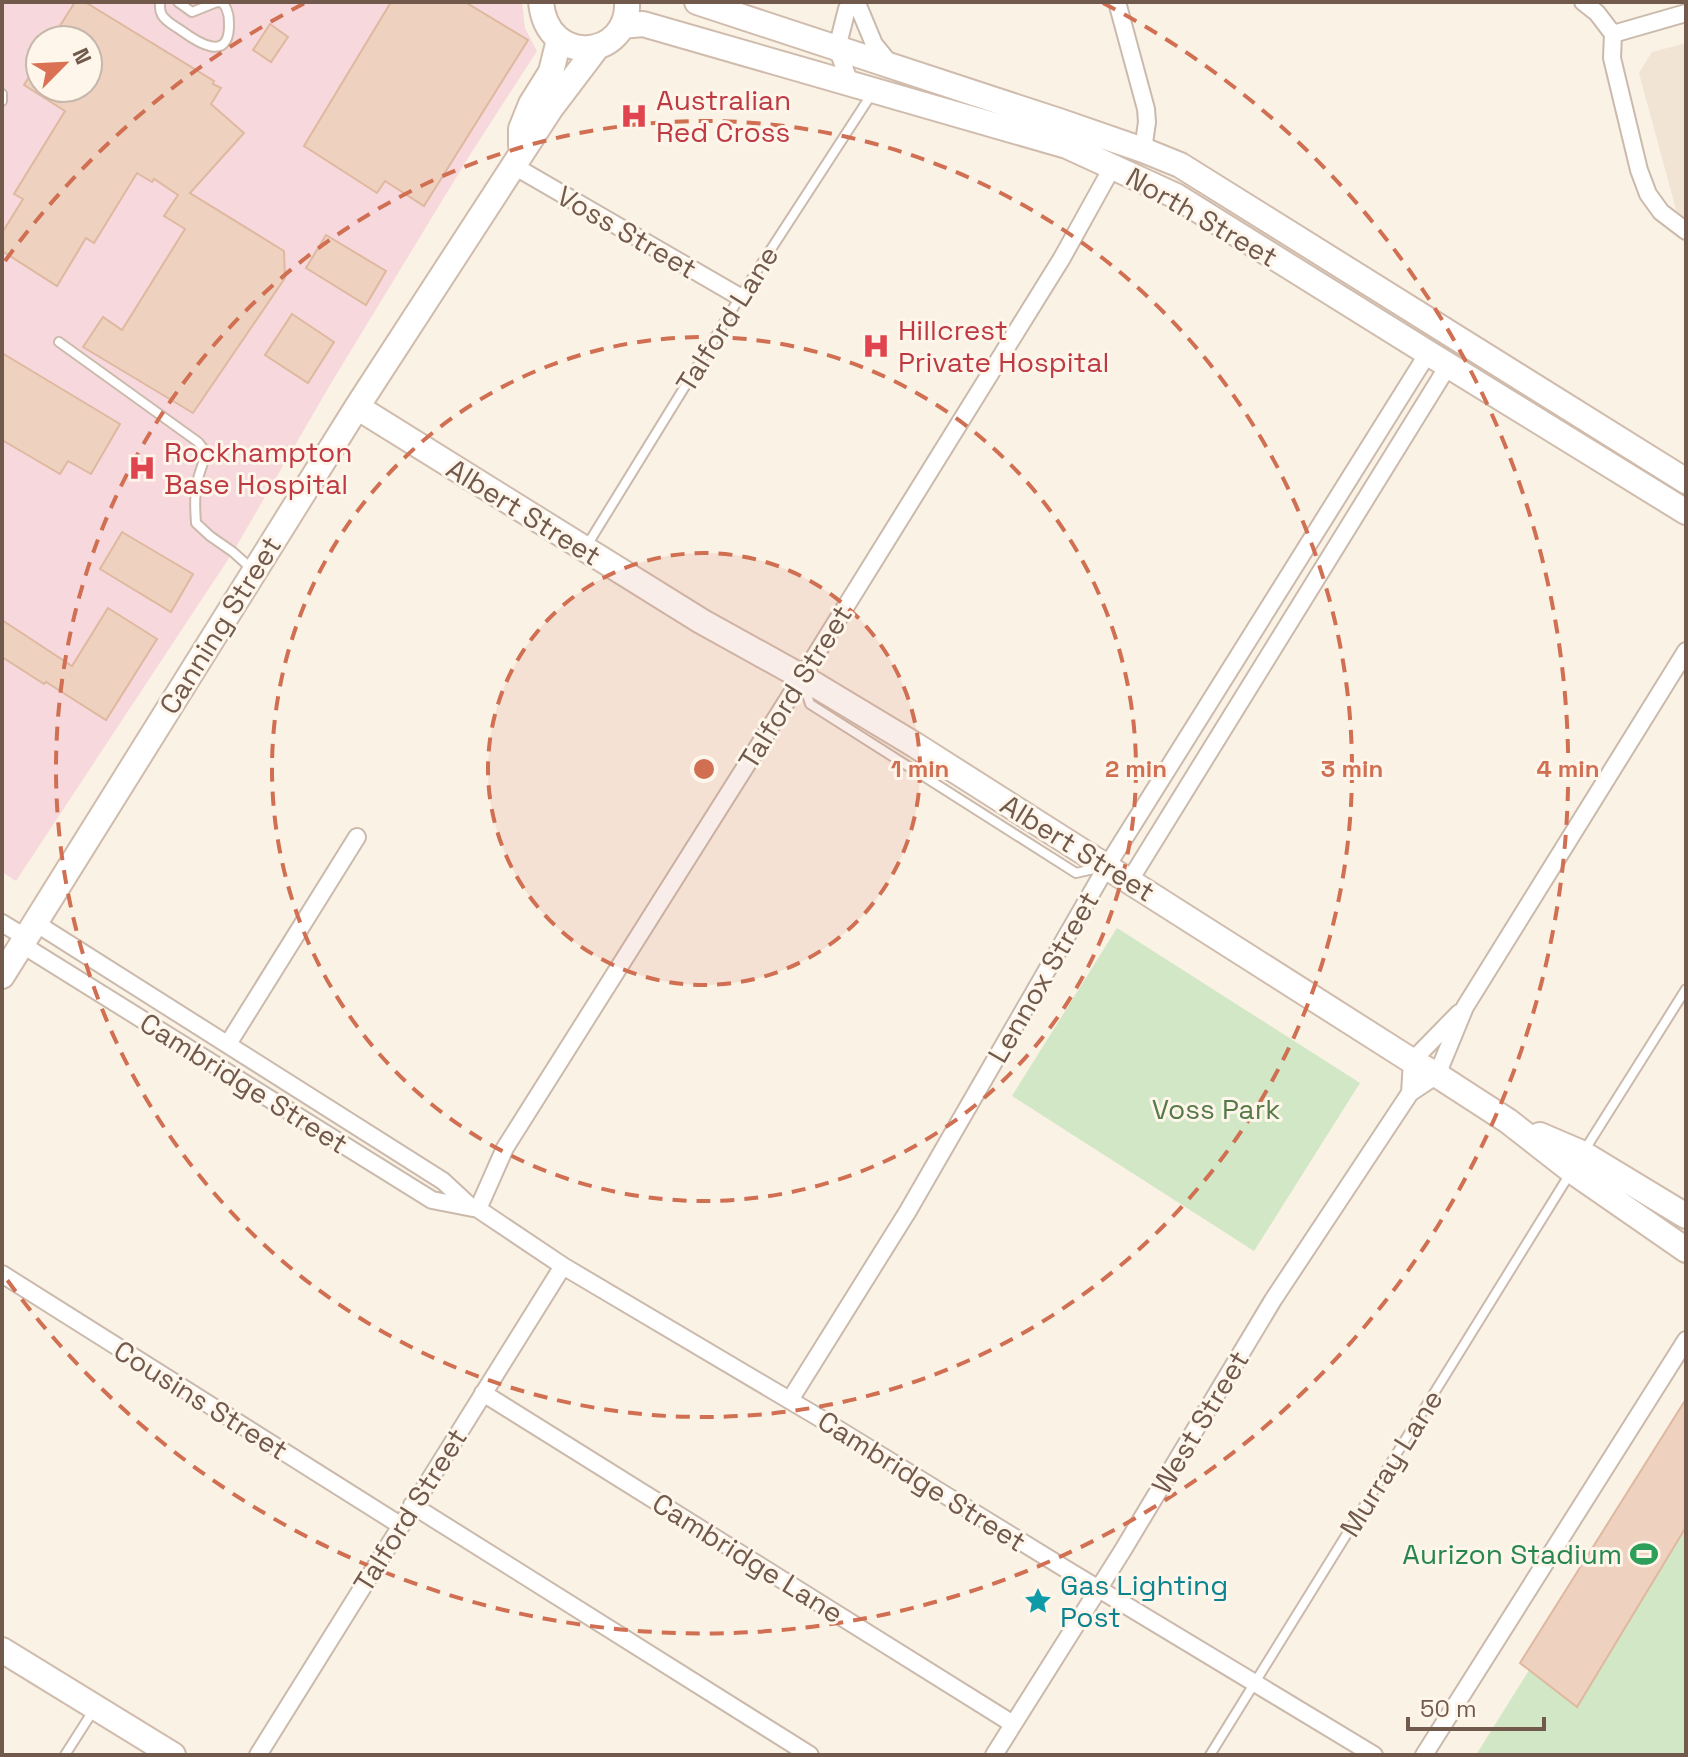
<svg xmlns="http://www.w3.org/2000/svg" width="1688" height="1757" viewBox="0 0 1688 1757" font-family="'Space Grotesk',sans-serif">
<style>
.residential{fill:#f1e4d4}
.medical{fill:#f7d9dd;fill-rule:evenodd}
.green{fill:#d2e7c5}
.building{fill:#eed1bf;stroke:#dfb8a0;stroke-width:2}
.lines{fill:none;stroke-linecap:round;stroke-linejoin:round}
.lane-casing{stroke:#cbbaac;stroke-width:12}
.street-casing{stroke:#cbbaac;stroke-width:20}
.secondary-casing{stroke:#d0bcad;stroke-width:28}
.lane{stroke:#fff;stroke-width:8}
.street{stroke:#fff;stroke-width:16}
.secondary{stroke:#fff;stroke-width:24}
.ring{fill:none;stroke:#d06f52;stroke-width:4;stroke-dasharray:14 10}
.labels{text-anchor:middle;stroke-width:6;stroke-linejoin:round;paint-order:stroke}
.health-label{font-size:28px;fill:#be3a42;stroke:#fef6eb;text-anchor:start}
.street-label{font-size:28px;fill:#71594c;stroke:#fef6eb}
.park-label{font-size:28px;fill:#577b48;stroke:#fef6eb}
.leisure-label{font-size:28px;fill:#27864d;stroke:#fef6eb;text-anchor:end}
.culture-label{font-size:28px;fill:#0d838f;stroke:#fef6eb;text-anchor:start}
.centre{fill:#d06f52;stroke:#fef6eb;stroke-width:4}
.ring-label{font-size:24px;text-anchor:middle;font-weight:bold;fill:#d06f52;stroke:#fef6eb;stroke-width:6;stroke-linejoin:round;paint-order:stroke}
</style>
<rect width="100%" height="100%" fill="#faf2e5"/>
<path class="residential" d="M1686,43V222L1678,217L1639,73L1652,52Z"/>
<path class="medical" d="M2,2H522L525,28L537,51L468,158L330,385L233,552L16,881L2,872ZM40,40H88V88H40Z"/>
<path class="green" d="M1117,928L1360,1083L1254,1251L1012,1096Z
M1686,1419V1755H1476Z"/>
<path class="building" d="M75,2H85L214,81L213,84L221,88L211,104L244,133L190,193L284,251L285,278L193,413L83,347L103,317L122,330L185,229L164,216L178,195L154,179L152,182L137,173L94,243L86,238L57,286L2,251V233L23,199L14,194L65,111L24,85L40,59V88H88V40H51Z
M391,2H465L528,40L424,206L385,181L377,193L304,146Z
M270,24L288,37L271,62L253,50Z
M326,235L386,271L366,305L306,268Z
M292,314L334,342L308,383L265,355Z
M2,353L120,424L91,474L68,461L60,474L2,440Z
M122,532L193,574L171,612L100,569Z
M108,608L157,639L106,720L46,682L44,684L2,657V620L72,666Z
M1686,1399V1527L1577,1707L1520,1663Z"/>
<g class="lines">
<g class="lane-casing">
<path id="lane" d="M160,2C160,8 159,9 162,15C166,22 175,26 182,31C197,42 228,62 229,27C229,18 229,11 223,3L218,2
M178,2L192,12L217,2
M2,94V101
M59,342L198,442L206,452C204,463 199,472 197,483C194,496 195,510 196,523L210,536L233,552L253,570
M586,547L740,297L873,92
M804,685L810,704L1076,873L1098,868
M1584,1151L1686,989
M65,1755L93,1711
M1210,1755L1571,1172"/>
</g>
<g class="street-casing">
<path id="street" d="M853,2L859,8L874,44L891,65
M1117,2L1146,109L1147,122L1143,150
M1583,2L1597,13L1613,34L1612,58L1639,170L1648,194L1661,212L1686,231
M1613,34L1686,13
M850,83L837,48L847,9L852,2
M514,166L740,297
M1130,880L1448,366
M34,922L443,1181L470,1206
M2,923L25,937
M21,944L432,1200L478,1209L563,1266L818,1417L1069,1571L1374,1755
M228,1044L357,837
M1410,1093L1412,1061L1459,1013
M478,1209L505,1148L802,677L1062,258L1113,166
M2,1274L400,1525
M483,1393L1013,1724
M790,1400L908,1211L1107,866L1428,353
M412,1505L810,1755
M258,1755L563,1266
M994,1755L1123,1550L1273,1300L1410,1093L1437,1075L1465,1007L1686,651
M1424,1755L1686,1340"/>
</g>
<g class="secondary-casing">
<path id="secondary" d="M541,2C547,68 630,59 627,2
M697,2L1059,121L1143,150L1180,165L1686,481
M622,26L643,24L1067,146L1176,196L1428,353L1686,512
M521,146V129L531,104L551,72L559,40
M357,407L701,621L802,677L915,745L1412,1061L1437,1075L1508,1121L1572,1171L1686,1250
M2,976L357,407L551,108L598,46
M1540,1135L1582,1153L1686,1216
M2,1650L173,1755"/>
</g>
<use href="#lane" class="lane"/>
<use href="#street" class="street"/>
<use href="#secondary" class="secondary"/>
</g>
<circle cx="704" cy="769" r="216" fill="#d06f52" fill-opacity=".12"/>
<g class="ring">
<circle cx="704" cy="769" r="216"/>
<circle cx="704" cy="769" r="432"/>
<circle cx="704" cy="769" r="648"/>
<path d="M5 261A864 864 0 0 1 305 3M1103 3A864 864 0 1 1 5 1277"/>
</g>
<defs>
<g id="hospital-bare" transform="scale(2.16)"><path d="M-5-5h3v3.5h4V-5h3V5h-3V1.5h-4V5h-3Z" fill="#e0444e" stroke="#fef6eb" stroke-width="2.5" paint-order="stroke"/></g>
<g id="stadium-bare" transform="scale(2.16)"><path d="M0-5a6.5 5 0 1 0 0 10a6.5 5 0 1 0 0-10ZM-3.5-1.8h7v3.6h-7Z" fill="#2e9e5b" stroke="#fef6eb" stroke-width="2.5" paint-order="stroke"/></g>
<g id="sight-bare" transform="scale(2.16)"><path d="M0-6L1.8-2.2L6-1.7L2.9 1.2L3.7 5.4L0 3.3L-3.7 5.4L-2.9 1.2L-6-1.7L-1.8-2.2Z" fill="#0f9aa8" stroke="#fef6eb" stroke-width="2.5" paint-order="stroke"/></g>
</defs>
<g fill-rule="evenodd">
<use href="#hospital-bare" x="634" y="116"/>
<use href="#hospital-bare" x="876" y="346"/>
<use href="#hospital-bare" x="142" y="468"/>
<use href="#stadium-bare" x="1644" y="1554"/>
<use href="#sight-bare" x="1038" y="1601"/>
</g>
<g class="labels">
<g class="health-label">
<text x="656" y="110">Australian<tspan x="656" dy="32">Red Cross</tspan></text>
<text x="898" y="340">Hillcrest<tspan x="898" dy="32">Private Hospital</tspan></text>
<text x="164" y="462">Rockhampton<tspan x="164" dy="32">Base Hospital</tspan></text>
</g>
<g class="street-label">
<text transform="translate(1202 217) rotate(30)" y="10">North Street</text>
<text transform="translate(627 232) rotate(30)" y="10">Voss Street</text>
<text transform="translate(727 319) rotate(-58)" y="10">Talford Lane</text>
<text transform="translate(524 512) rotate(32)" y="10">Albert Street</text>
<text transform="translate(220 625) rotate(-58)" y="10">Canning Street</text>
<text transform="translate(795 687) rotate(-58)" y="10">Talford Street</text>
<text transform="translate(1078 848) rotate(32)" y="10">Albert Street</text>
<text transform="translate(1043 977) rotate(-60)" y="10">Lennox Street</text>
<text transform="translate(244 1083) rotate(32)" y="10">Cambridge Street</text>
<text transform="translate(201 1400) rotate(32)" y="10">Cousins Street</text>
<text transform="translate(1200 1422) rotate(-59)" y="10">West Street</text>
<text transform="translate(1391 1463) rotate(-58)" y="10">Murray Lane</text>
<text transform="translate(922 1481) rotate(32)" y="10">Cambridge Street</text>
<text transform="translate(410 1510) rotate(-58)" y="10">Talford Street</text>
<text transform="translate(748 1558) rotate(32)" y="10">Cambridge Lane</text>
</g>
<g class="park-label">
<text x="1216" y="1119">Voss Park</text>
</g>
<g class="leisure-label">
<text x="1622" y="1564">Aurizon Stadium</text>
</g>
<g class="culture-label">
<text x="1060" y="1595">Gas Lighting<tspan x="1060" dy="32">Post</tspan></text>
</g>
</g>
<circle cx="704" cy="769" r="12" class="centre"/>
<g class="ring-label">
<text x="920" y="777">1 min</text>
<text x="1136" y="777">2 min</text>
<text x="1352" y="777">3 min</text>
<text x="1568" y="777">4 min</text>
</g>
<rect width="1688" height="1757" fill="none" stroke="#71594c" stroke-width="8"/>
<g transform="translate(64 64) rotate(66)"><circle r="38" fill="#fef6eb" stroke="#c6b7ab" stroke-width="2"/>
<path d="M0-6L14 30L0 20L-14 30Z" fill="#db7153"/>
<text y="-12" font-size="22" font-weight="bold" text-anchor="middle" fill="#71594c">N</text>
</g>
<path d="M1408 1717v12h136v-12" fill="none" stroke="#71594c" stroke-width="4"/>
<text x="1420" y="1717" font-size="24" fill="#71594c" stroke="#fef6eb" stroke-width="6" paint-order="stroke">50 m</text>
</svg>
